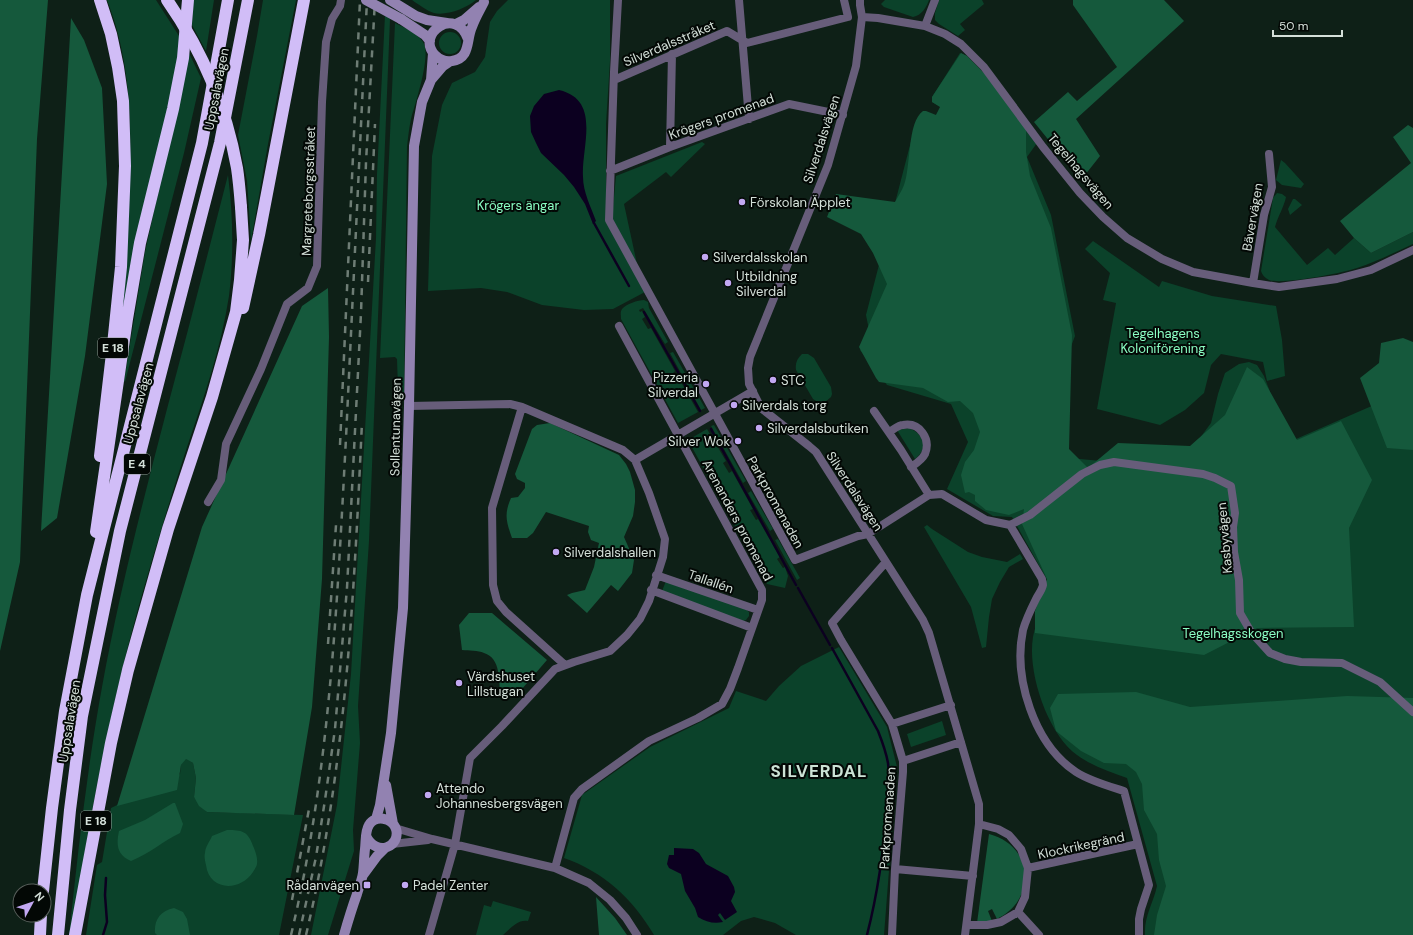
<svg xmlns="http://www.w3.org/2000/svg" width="1413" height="935" viewBox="0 0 1413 935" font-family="'DM Sans',sans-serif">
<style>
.green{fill:#0b422a}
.forest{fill:#15593c}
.water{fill:#0c0020}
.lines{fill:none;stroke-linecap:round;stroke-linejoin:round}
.stream{stroke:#0c0020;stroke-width:2.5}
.street{stroke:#675d7a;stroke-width:8}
.secondary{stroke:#9282b1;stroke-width:10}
.highway{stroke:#d1bdf7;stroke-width:12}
.rail{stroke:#6e7d75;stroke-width:2.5;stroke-dasharray:7 7;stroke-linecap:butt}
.secondary-bridge{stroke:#9282b1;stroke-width:10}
.highway-bridge{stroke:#d1bdf7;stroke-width:12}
.poi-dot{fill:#c2a8f2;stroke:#030805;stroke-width:1.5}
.labels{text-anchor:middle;stroke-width:4;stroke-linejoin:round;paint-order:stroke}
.shield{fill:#030805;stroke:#959f99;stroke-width:1}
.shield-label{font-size:12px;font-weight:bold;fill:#d4e0d9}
.street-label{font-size:13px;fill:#d4e0d9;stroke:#030805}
.poi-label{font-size:13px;fill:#d4e0d9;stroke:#030805;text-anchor:start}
.park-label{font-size:13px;fill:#8afdc3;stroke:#030805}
.district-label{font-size:17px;font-weight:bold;letter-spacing:1px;fill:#cce3d5;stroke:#030805}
</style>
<rect width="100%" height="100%" fill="#0e2017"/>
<path class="green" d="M107,0H156L181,39L173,82L119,347C121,309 124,270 126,232C132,154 136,74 107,0Z
M193,0H214L206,51L192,25Z
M263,0H296L268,144L251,241L247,181L238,135L257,36Z
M412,0H476C467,8 446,16 434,13C427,11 418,4 412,0Z
M508,0H610V61L606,124V221L645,292L613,309L584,310L542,305L507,292L481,288L428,291L432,156L442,105L452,83L475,72L485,57L490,22L497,11Z
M885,0H929C926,8 922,15 913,17L884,7L881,4Z
M939,0H982L984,4L960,24L965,30L958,36L939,24L935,20V13Z
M385,15L390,19L369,541L358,706L360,743L353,830L354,851L328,935H311L337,805L351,674L376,238L377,174Z
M395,23C405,28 417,33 423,42C432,54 415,104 411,119C409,128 408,138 407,147L404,399H400L398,389L397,359L395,357L380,358Z
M439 43a11 11 0 1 1 22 0a11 11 0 1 1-22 0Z
M189,53L201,78L184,153L125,382L124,381L145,252Z
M960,53L967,56L1037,143L1027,157L1051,215L1075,336L1056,386L1059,457L1164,467L1191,450L1211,423L1218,394L1225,373L1239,364L1249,362L1257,365L1264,376L1289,442L1413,388V935H1145C1144,916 1153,904 1157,886L1127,778C1110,772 1092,766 1077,755C1048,734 1027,673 1033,637C1036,620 1045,608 1055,594L1012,517L993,516L947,489L968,442L951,404L887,385L860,350L871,340L866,315L916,122L936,115L941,107L932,102V97Z
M702,142L705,144L671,177L666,172L624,204L637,264L612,218L616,176Z
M1281,160L1285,163L1304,184L1301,188L1282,185L1276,180Z
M228,175C233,215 234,255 229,296C221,348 204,397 187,447C170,499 154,552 139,605C109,713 88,823 72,935H69C78,852 87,769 102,687C119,593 143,501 167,409C188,331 208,253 228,175Z
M1277,193L1282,194L1286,197C1284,207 1278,216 1275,227L1307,265L1328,248L1335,255L1354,238L1371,253L1413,232V244C1395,252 1376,262 1357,268C1343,273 1281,285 1269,280C1265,278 1262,275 1261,271L1273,198Z
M1293,199H1295L1302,205L1290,215L1288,209Z
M1093,241L1159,287L1162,281L1212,296L1276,306L1282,340L1285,376L1267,381L1263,362L1221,354L1211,365L1204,393L1185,410L1160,425L1097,409L1116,303L1103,300L1110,273L1085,249Z
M644,300L648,302L649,308L668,342L665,344L643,308L639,310L640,312L642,311L645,317L642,319L648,329L651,328L675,371L673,373L679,383L681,382L698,412L678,423L621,319C621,315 620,312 622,309C626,304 638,300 644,300Z
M673,352L705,408L701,410L670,353Z
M802,354H808L814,358L831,387L832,394L831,397L824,403L816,401L813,399L796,370C795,363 797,359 802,354Z
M714,425L746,481L743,483L711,426Z
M909,428C924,434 929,448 915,459L897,430Z
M707,429L726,461L723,463L729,473L732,471L753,509L750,510L756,520L758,519L780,557L777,559L783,568L785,567L788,576L785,588L767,584L688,440Z
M751,491L773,529L770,531L748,493Z
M927,525L932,529L968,552L982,557L1007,562L1020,554L1023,559L1009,567L1000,582L992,599L989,617L986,647L982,648L971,607L924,527Z
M778,539L800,578L797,580L775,540Z
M666,581L746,609L749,612V616L746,620L743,621L662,591Z
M839,647L887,727L897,767L884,935H796L775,923L754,917L741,921L723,935H654C633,899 604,872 564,858L582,795L650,747L729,708L736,691L766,701L779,686L801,666Z
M942,721L946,735L911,747L907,734Z
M185,758L193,763L196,778L194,797L207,812L303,815L279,935H86L97,865L102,862L111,808L180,774L181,765Z
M493,901L531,912L528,921C518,919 511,928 503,935H476L484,905L491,907Z"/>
<path class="forest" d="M0,0H48L37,139L20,562L0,651Z
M1073,0H1164L1184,21L1076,119L1100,156L1081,180L1034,122L1068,92L1077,101L1117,67L1073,5Z
M71,18L84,40L102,88L107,184L85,356L57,518L41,531Z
M961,53L967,56L986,75L1026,127V152L1030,176L1051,228L1072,335L1069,449L1088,468L1118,443L1190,446L1225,415L1247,367L1263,379L1297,440L1341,421L1372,480L1349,528L1354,627L1257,628L1204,655L1035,633V611L1047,579L1022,524L1024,509L1009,515L986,510L975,501V495L969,492L965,493L961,475L965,462L974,450L980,432L973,413L960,401L948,402L923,388L879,382L876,378L859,347L887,284L873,253L861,234L827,217L836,194L895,202C898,196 902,191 904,185C911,168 907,122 923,111H926L936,115L940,107L932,102V97Z
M1408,125L1413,128V232L1371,253L1354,238L1340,221L1411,163L1393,137Z
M328,288L329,337L322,579L312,707L294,815L207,812L199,806L194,797L196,778L193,763L186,759L181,765L177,790L117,806L202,527L302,306Z
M1403,338L1413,342V450L1387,448L1360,378L1379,363L1381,343Z
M550,423L619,455L626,464L630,472L635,490V502L633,516L624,537L634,560L632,573L618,591L611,585L587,613L567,595L572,593L585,590L594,567L599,543L591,540L588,532L589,526L546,512L533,533L527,538H512C506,521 504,514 511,498L518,497L525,488V483L517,479L515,474L532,429L537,425Z
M469,613H492L547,660L515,697L500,695C499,681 501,658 484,653C478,650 469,651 462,650L459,625Z
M1136,692L1190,707L1347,696L1413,698V935H1154L1157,915L1166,886L1159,860L1157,834L1144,810L1142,784L1136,772L1126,764L1104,763L1081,751L1056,731L1050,708L1058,694Z
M173,803H175L183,824L180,833C163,841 149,854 131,861C117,855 116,845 119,831L145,820Z
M227,830C242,830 248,831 253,846C255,850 258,858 257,864C257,866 254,870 253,872C240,892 209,891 206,865C205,861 204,856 205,853C205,847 210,841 212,836Z
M989,834C1033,845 1038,899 997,919L992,909L988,911L992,921L977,923Z
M596,897L615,918L627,935H599Z
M174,908L183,912L187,919L190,935H157L155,933C154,920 160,911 174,908Z"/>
<path class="water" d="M559,90C602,100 581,147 583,177C583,192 591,207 596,221L593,224L585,204L574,187L564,175L541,153L536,143L531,132L530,116L534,106L544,94Z
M674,848L693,849L699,853L706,864L728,876L734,887L735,892L731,901L737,912L725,920L720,913L718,915L723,922C714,924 706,922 698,917L695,908L685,891L681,874L669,868L667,864L669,855H674Z"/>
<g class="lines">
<path class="stream" d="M594,223L629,286
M644,312L700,411
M711,429L796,585
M798,588L830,645
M832,648L878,731C882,741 886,752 888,763C890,776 888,792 887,805C884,849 878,892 867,935
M103,935L107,922L105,895L106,878"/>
<path class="street" d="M618,0L614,72L609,220L795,560L858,536L868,534L929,495L942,494L986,520L1010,525L1030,515L1082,474L1100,465L1114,462L1203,474L1215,478L1231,486L1235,513L1233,527L1234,552L1239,580L1240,613L1251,632L1270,653L1285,659L1301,662L1342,663L1380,682L1413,712
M739,0L749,119
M860,0V5L862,17L856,66L828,165L750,357L748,368L749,384L761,408L809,446L816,452L923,620L929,633L979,804V824L965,935
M862,17L878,18L925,26L945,34L961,44L984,67L1043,147L1080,193L1103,217L1127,238L1162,259L1193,272L1253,283L1279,287L1337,279L1371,270L1413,250
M925,26L935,0
M614,80L727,31L747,43L848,17L844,0
M670,147L672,54
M610,171L670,147L789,104L843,115
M1253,283L1264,215L1272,187L1269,154
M409,406L510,404L522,407L623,450L635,460L649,493L665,539L663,557L649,601L640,619L627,635L610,651L574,662L555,669L502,726L470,758L455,844L429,935
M522,407L492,508L493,585L497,601L506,612L565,665
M874,411L901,450L929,495
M889,432C893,430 898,425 903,425C920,422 931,439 925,454C922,460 917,463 911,467
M635,460L753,391
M208,502L221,480L226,444L261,369L287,304L308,288L317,266L322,102L326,42L332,19L340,6L341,0
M1010,525L1042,579C1042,581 1043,583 1043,585C1042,590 1038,595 1036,599C1031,609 1026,619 1023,630C1013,678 1034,744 1076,772C1090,781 1108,786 1124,791L1149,885L1141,909L1139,919V935
M886,562L832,623L841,640L892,724L903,761V772L895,869L892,935
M656,575L758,610
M651,590L752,628
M892,724L951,705
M903,761L961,742
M395,828L432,839L555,868L589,883L610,900L626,918L637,935
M392,844L428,840
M555,868L574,798L582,789L649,741L698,718L722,704L730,689L738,668L762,600V590L619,326
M1028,868L1138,844
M895,869L973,876
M1018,912L1039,935
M967,925H987L1001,922L1018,912L1025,897L1028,868L1021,849L1009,835L998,829L979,824"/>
<path class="secondary" d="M390,0L416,16L427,20L447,23
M401,19L425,35L430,41
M456,24L464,20L479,7
M468,39C456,5 415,34 435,55C440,60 446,62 452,61C471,58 466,40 472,27C475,18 480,10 484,2
M431,80L443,66L449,62
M386,785L393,824
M376,819L380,805L391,733L403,608L409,406L414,146L422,102L431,80L433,53
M363,875L377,856L385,848
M344,935C348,921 352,908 357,894C359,887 362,880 363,873C364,865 364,857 365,849C366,841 365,831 369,825C375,815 392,817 396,829C401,846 377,858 366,836"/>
<path class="highway" d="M243,308L259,235L304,0
M100,456L113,345L121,267L125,166L123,101L118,67L111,34L100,0
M96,532L127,319L140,243L173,109L183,58L188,0
M43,891L52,808L65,711L87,595L202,143L228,0
M40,935L41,915
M58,935L70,810L82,716L120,531L220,143L248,0
M75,935L111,743L128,670L168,529L212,397L236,312L240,280L243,240L241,207"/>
<path class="rail" d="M368,282L375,124
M340,445L360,0
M328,644L336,525
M292,900L309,809
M291,935C330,772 337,605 346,438C353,292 360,146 367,0
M299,935L316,857L325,800L335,729L341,659L347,588L361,313L366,162L375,0
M306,935C346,767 354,594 362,422"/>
<path class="secondary-bridge" d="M366,0L401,19"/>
<path class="highway-bridge" d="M167,0C202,50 226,107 237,168C239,181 240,194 241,207"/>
</g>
<g class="poi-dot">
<circle cx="742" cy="202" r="4"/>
<circle cx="705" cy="257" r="4"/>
<circle cx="728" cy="283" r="4"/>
<circle cx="773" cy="380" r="4"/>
<circle cx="706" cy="384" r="4"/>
<circle cx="734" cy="405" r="4"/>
<circle cx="759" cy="428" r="4"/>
<circle cx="738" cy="441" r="4"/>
<circle cx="556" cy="552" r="4"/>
<circle cx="459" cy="683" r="4"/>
<circle cx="428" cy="795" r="4"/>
<rect x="363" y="881" width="8" height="8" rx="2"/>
<circle cx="405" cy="885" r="4"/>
</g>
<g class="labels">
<g class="shield">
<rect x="98" y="338" width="30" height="20" rx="3"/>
<rect x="124" y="454" width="26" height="20" rx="3"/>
<rect x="81" y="811" width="30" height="20" rx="3"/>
</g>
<g class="shield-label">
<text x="113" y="352">E 18</text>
<text x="137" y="468">E 4</text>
<text x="96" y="825">E 18</text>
</g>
<g class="street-label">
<text transform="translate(669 43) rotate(-23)" y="5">Silverdalsstråket</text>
<text transform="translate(216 89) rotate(-79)" y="5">Uppsalavägen</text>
<text transform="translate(721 116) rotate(-20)" y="5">Krögers promenad</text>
<text transform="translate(821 139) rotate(-72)" y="5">Silverdalsvägen</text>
<text transform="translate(1081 171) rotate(50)" y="5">Tegelhagsvägen</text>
<text transform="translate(308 191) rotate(-88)" y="5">Margreteborgsstråket</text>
<text transform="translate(1252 217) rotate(-80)" y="5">Bävervägen</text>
<text transform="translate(138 403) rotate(-75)" y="5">Uppsalavägen</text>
<text transform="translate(395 427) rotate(-89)" y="5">Sollentunavägen</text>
<text transform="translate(855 491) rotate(57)" y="5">Silverdalsvägen</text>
<text transform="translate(776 502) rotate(61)" y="5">Parkpromenaden</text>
<text transform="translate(738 520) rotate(62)" y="5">Arenanders promenad</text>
<text transform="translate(1224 538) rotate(-95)" y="5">Kasbyvägen</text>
<text transform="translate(711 581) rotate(19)" y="5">Tallallén</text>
<text transform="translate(69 721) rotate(-81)" y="5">Uppsalavägen</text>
<text transform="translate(887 818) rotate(-86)" y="5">Parkpromenaden</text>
<text transform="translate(1081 845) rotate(-12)" y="5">Klockrikegränd</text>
</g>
<g class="poi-label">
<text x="750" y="207">Förskolan Äpplet</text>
<text x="713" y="262">Silverdalsskolan</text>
<text x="736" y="281">Utbildning<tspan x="736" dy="15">Silverdal</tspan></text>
<text x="698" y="382" text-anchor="end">Pizzeria<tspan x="698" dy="15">Silverdal</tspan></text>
<text x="781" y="385">STC</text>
<text x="742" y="410">Silverdals torg</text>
<text x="767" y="433">Silverdalsbutiken</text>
<text x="730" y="446" text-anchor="end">Silver Wok</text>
<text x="564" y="557">Silverdalshallen</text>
<text x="467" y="681">Värdshuset<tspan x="467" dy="15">Lillstugan</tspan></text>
<text x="436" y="793">Attendo<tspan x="436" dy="15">Johannesbergsvägen</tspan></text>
<text x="359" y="890" text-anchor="end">Rådanvägen</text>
<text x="413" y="890">Padel Zenter</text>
</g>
<g class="park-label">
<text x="518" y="210">Krögers ängar</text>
<text x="1163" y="338">Tegelhagens<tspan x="1163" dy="15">Koloniförening</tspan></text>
<text x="1233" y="638">Tegelhagsskogen</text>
</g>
<g class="district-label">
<text x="819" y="777">SILVERDAL</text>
</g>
</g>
<g transform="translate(32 903) rotate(50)"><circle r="19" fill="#030805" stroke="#575e5a"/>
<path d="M0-3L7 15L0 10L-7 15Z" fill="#c2a8f2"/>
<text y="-6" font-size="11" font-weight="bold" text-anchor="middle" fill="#d4e0d9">N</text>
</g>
<path d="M1273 30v6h69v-6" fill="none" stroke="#d4e0d9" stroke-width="2"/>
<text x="1279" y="30" font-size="12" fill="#d4e0d9" stroke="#030805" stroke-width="3" paint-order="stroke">50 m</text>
</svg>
